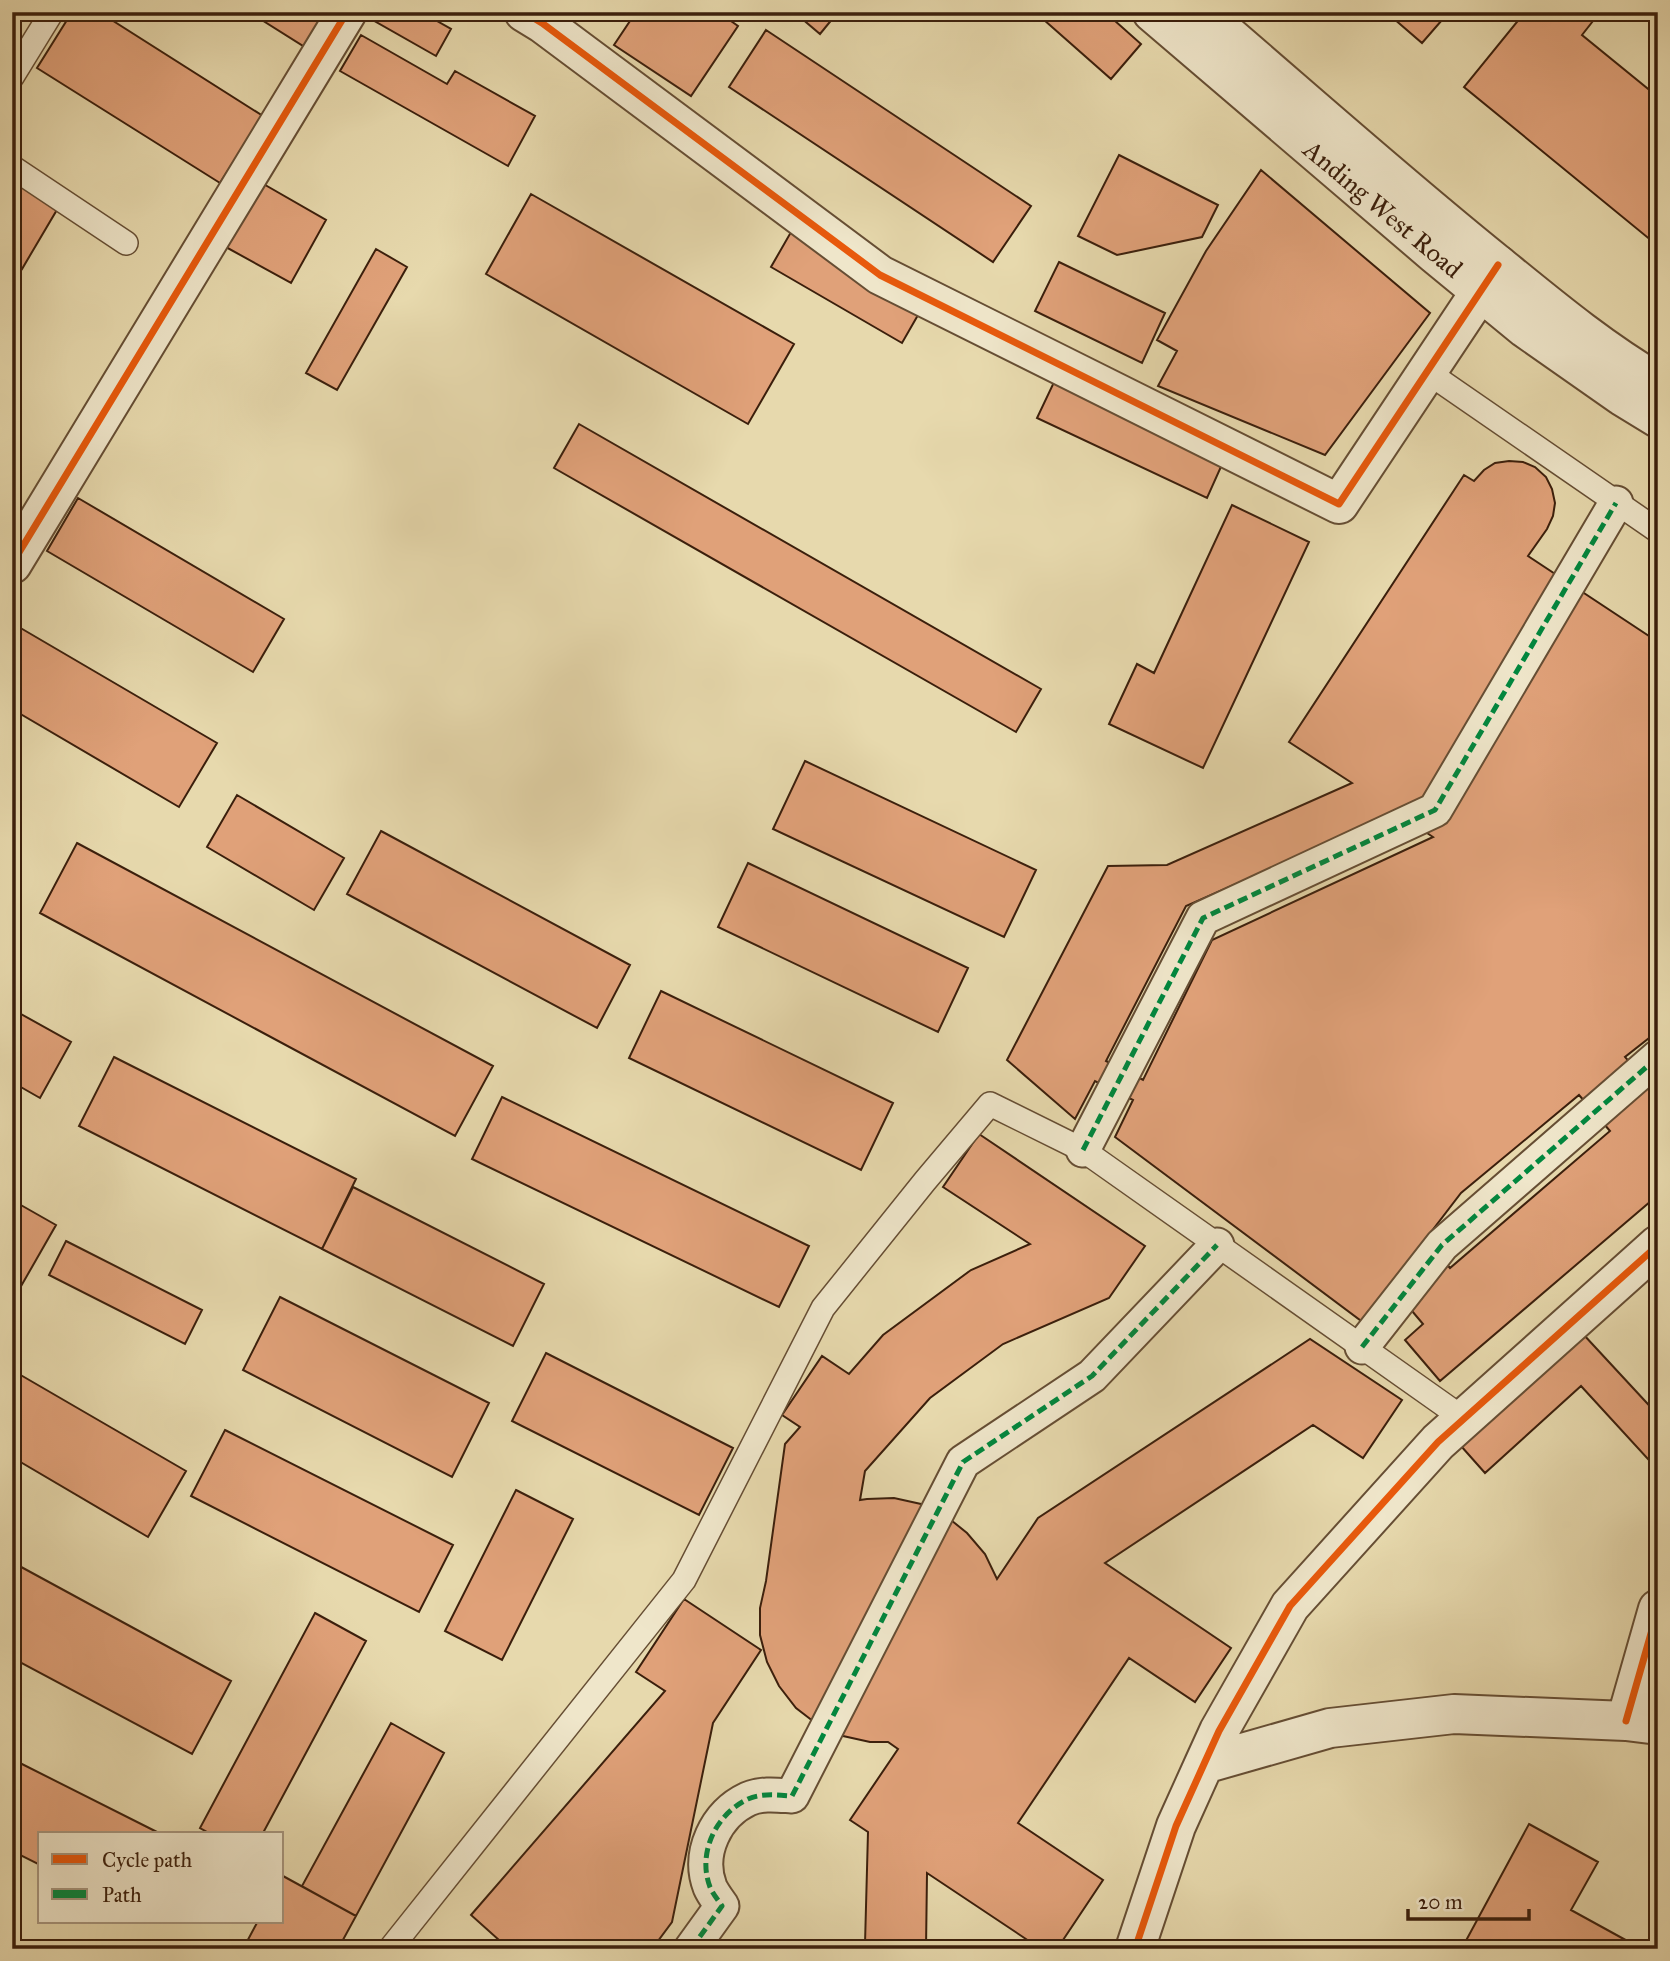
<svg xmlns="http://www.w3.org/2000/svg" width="1670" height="1961" viewBox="0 0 1670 1961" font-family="'IM FELL Great Primer',serif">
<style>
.building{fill:#e0a179;stroke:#3b1f0c;stroke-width:2;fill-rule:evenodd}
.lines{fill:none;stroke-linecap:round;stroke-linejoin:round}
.service-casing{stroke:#664e34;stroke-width:26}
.pedestrian-casing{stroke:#664e34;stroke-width:37}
.minor-casing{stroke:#664e34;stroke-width:42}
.tertiary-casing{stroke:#664e34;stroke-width:42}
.service{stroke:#efe6ca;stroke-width:23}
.pedestrian{stroke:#efe6ca;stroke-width:33}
.minor{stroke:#efe6ca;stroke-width:38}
.tertiary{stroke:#efe6ca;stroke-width:38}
.quiet{stroke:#00873e;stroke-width:5;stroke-dasharray:10 5;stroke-linecap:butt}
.cycleway-casing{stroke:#efe6ca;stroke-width:11}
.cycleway{stroke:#e8590c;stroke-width:7}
.labels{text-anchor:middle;stroke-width:5;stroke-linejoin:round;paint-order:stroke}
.street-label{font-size:26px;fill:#3b1f0c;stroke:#efe6ca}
</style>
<rect width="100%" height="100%" fill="#e7d9ad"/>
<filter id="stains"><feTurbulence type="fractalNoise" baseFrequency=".00286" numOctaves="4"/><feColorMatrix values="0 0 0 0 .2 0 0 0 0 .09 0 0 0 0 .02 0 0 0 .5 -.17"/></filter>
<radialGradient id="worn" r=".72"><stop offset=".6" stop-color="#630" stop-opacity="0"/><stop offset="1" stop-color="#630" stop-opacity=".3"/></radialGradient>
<path class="building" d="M72,12H99L263,116L220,183L37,68Z
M249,12H331L308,49Z
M374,12H421L451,29L436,56L371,19Z
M636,12H718L738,26L691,96L614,45Z
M794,12H838L820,34Z
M1035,12H1105L1141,44L1111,79Z
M1386,12H1449L1422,43Z
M1525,12H1600L1582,35L1658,97V246L1464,87Z
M766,30L1031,206L993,262L729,87Z
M361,35L447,84L455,71L535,116L508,166L340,71Z
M1119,155L1218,205L1202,237L1117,255L1078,236Z
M1261,170L1430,313L1325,455L1158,386L1177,351L1157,340L1206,251Z
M12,181L58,208L22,269L12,263Z
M260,182L326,220L291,283L224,246Z
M531,194L794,344L748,424L486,274Z
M791,232L922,308L902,343L771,267Z
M376,249L407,267L337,390L306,373Z
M1059,262L1165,313L1142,363L1035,311Z
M1055,380L1224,460L1207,498L1037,418Z
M579,424L1041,689L1016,732L554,468Z
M1509,461L1523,462L1535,467L1546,477L1552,489L1555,503L1553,516L1547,529L1528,556L1658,642V1031L1625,1057L1655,1092L1658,1089V1195L1440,1381L1405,1340L1423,1324L1407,1305L1364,1323L1115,1137L1133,1100L1095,1081L1075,1119L1007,1060L1108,866L1167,865L1352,783L1289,742L1464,475L1474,481L1484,470L1495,463ZM1397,813L1433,837L1212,940L1143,1080L1106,1061L1186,906ZM1579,1095L1610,1131L1450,1268L1425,1240L1461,1193Z
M78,498L284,619L253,672L47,551Z
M1232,505L1309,542L1203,768L1109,724L1137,664L1154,673Z
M12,623L217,743L179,807L12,709Z
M805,761L1036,870L1004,937L773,829Z
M237,795L344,858L314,910L207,847Z
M381,831L630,965L597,1028L347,894Z
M77,843L493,1066L455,1136L40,913Z
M748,863L968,968L938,1032L718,927Z
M661,991L893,1103L861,1170L629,1058Z
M12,1009L71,1042L40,1098L12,1082Z
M114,1057L356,1179L322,1249L79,1126Z
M502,1097L809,1246L779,1307L472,1159Z
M979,1134L1145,1246L1109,1298L1003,1344L930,1398L865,1471L860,1500L867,1499L894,1498L921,1504L946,1516L967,1533L985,1554L997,1579L1038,1518L1310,1339L1402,1400L1363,1458L1313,1425L1105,1563L1231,1648L1195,1702L1129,1658L1018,1823L1103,1880L1057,1949H1041L927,1873L926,1949H862L865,1944L868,1832L850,1820L898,1749L888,1742H870L843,1736L818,1725L796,1708L779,1686L767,1662L760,1635V1608L766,1581L785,1444L800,1427L782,1415L822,1356L849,1374L883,1335L971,1270L1030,1244L943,1187Z
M353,1187L544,1284L513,1346L322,1249Z
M12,1200L56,1225L16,1295L12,1293Z
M66,1241L202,1310L185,1344L49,1275Z
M280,1297L489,1403L452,1477L243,1370Z
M1583,1334L1658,1415V1470L1581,1386L1485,1473L1461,1446Z
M546,1353L733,1448L699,1515L512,1421Z
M12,1370L186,1471L148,1537L12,1457Z
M225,1430L453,1545L419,1612L191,1496Z
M516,1490L573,1519L502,1660L445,1631Z
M12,1562L231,1681L192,1754L12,1658Z
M684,1599L761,1650L713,1723L672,1922L652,1949H509L471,1915L665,1691L636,1672Z
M315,1613L366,1641L263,1833H209L200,1828Z
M391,1723L444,1753L356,1916L302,1886Z
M12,1759L159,1833H40V1865L12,1851Z
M1529,1824L1598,1862L1571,1910L1642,1949L1462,1948Z
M283,1876L356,1916L338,1949H243L258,1921H282Z"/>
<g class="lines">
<g class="service-casing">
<path id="service" d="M12,77L52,12
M12,167L126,243
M1426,371L1658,531
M390,1949L684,1580L823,1308L925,1181L990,1104L1083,1150L1464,1419"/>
</g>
<g class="pedestrian-casing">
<path id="pedestrian" d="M1083,1150L1203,918L1435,810L1616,503
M1362,1347L1442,1245L1658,1057
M691,1949L722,1906C718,1900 713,1894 710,1887C697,1853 716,1814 748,1799C762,1793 777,1795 792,1796L963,1462L1092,1376L1217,1245"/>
</g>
<g class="minor-casing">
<path id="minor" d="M524,12L542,23L880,275L1339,504L1498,265
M12,564L347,12
M1626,1721L1658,1609
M1204,1764L1330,1728L1454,1714L1626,1721L1658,1725
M1135,1949L1176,1826L1204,1764L1219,1731L1290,1606L1438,1442L1658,1245"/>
</g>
<g class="tertiary-casing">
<path id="tertiary" d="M1152,12L1435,254L1525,328L1622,396L1658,418
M1201,12C1298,95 1393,180 1492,260C1545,303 1598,348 1658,383"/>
</g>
<use href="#service" class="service"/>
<use href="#pedestrian" class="pedestrian"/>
<use href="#minor" class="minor"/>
<use href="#tertiary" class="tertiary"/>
<path class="quiet" d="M1083,1150L1203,918L1435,810L1616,503
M1362,1347L1442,1245L1658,1057
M691,1949L722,1906C718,1900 713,1894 710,1887C697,1853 716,1814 748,1799C762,1793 777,1795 792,1796L963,1462L1092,1376L1217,1245"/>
<g class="cycleway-casing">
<path id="cycleway" d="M524,12L542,23L880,275L1339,504L1498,265
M12,564L347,12
M1626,1721L1658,1609
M1135,1949L1176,1826L1204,1764L1219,1731L1290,1606L1438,1442L1658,1245"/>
</g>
<use href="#cycleway" class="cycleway"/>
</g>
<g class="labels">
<g class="street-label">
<text transform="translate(1383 209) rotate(40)" y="9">Anding West Road</text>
</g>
</g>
<rect width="1670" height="1961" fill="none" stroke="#e7d9ad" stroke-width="42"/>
<rect x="14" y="14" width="1642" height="1933" fill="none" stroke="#3b1f0c" stroke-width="3.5"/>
<rect x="21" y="21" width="1628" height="1919" fill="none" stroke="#3b1f0c" stroke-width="2"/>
<rect x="38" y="1832" width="245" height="91" fill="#efe6ca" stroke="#a7967e" stroke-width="2"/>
<rect x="52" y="1854" width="35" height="10" fill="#e8590c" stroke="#a7967e" stroke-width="2"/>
<text x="102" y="1867" font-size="21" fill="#3b1f0c">Cycle path</text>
<rect x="52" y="1889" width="35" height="10" fill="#00873e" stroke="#a7967e" stroke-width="2"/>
<text x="102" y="1902" font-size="21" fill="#3b1f0c">Path</text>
<path d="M1408 1909v10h121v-10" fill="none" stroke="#3b1f0c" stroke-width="3.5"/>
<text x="1418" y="1909" font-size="21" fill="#3b1f0c" stroke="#efe6ca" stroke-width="5" paint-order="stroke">20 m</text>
<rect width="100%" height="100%" filter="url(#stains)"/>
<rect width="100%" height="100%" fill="url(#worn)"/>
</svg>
